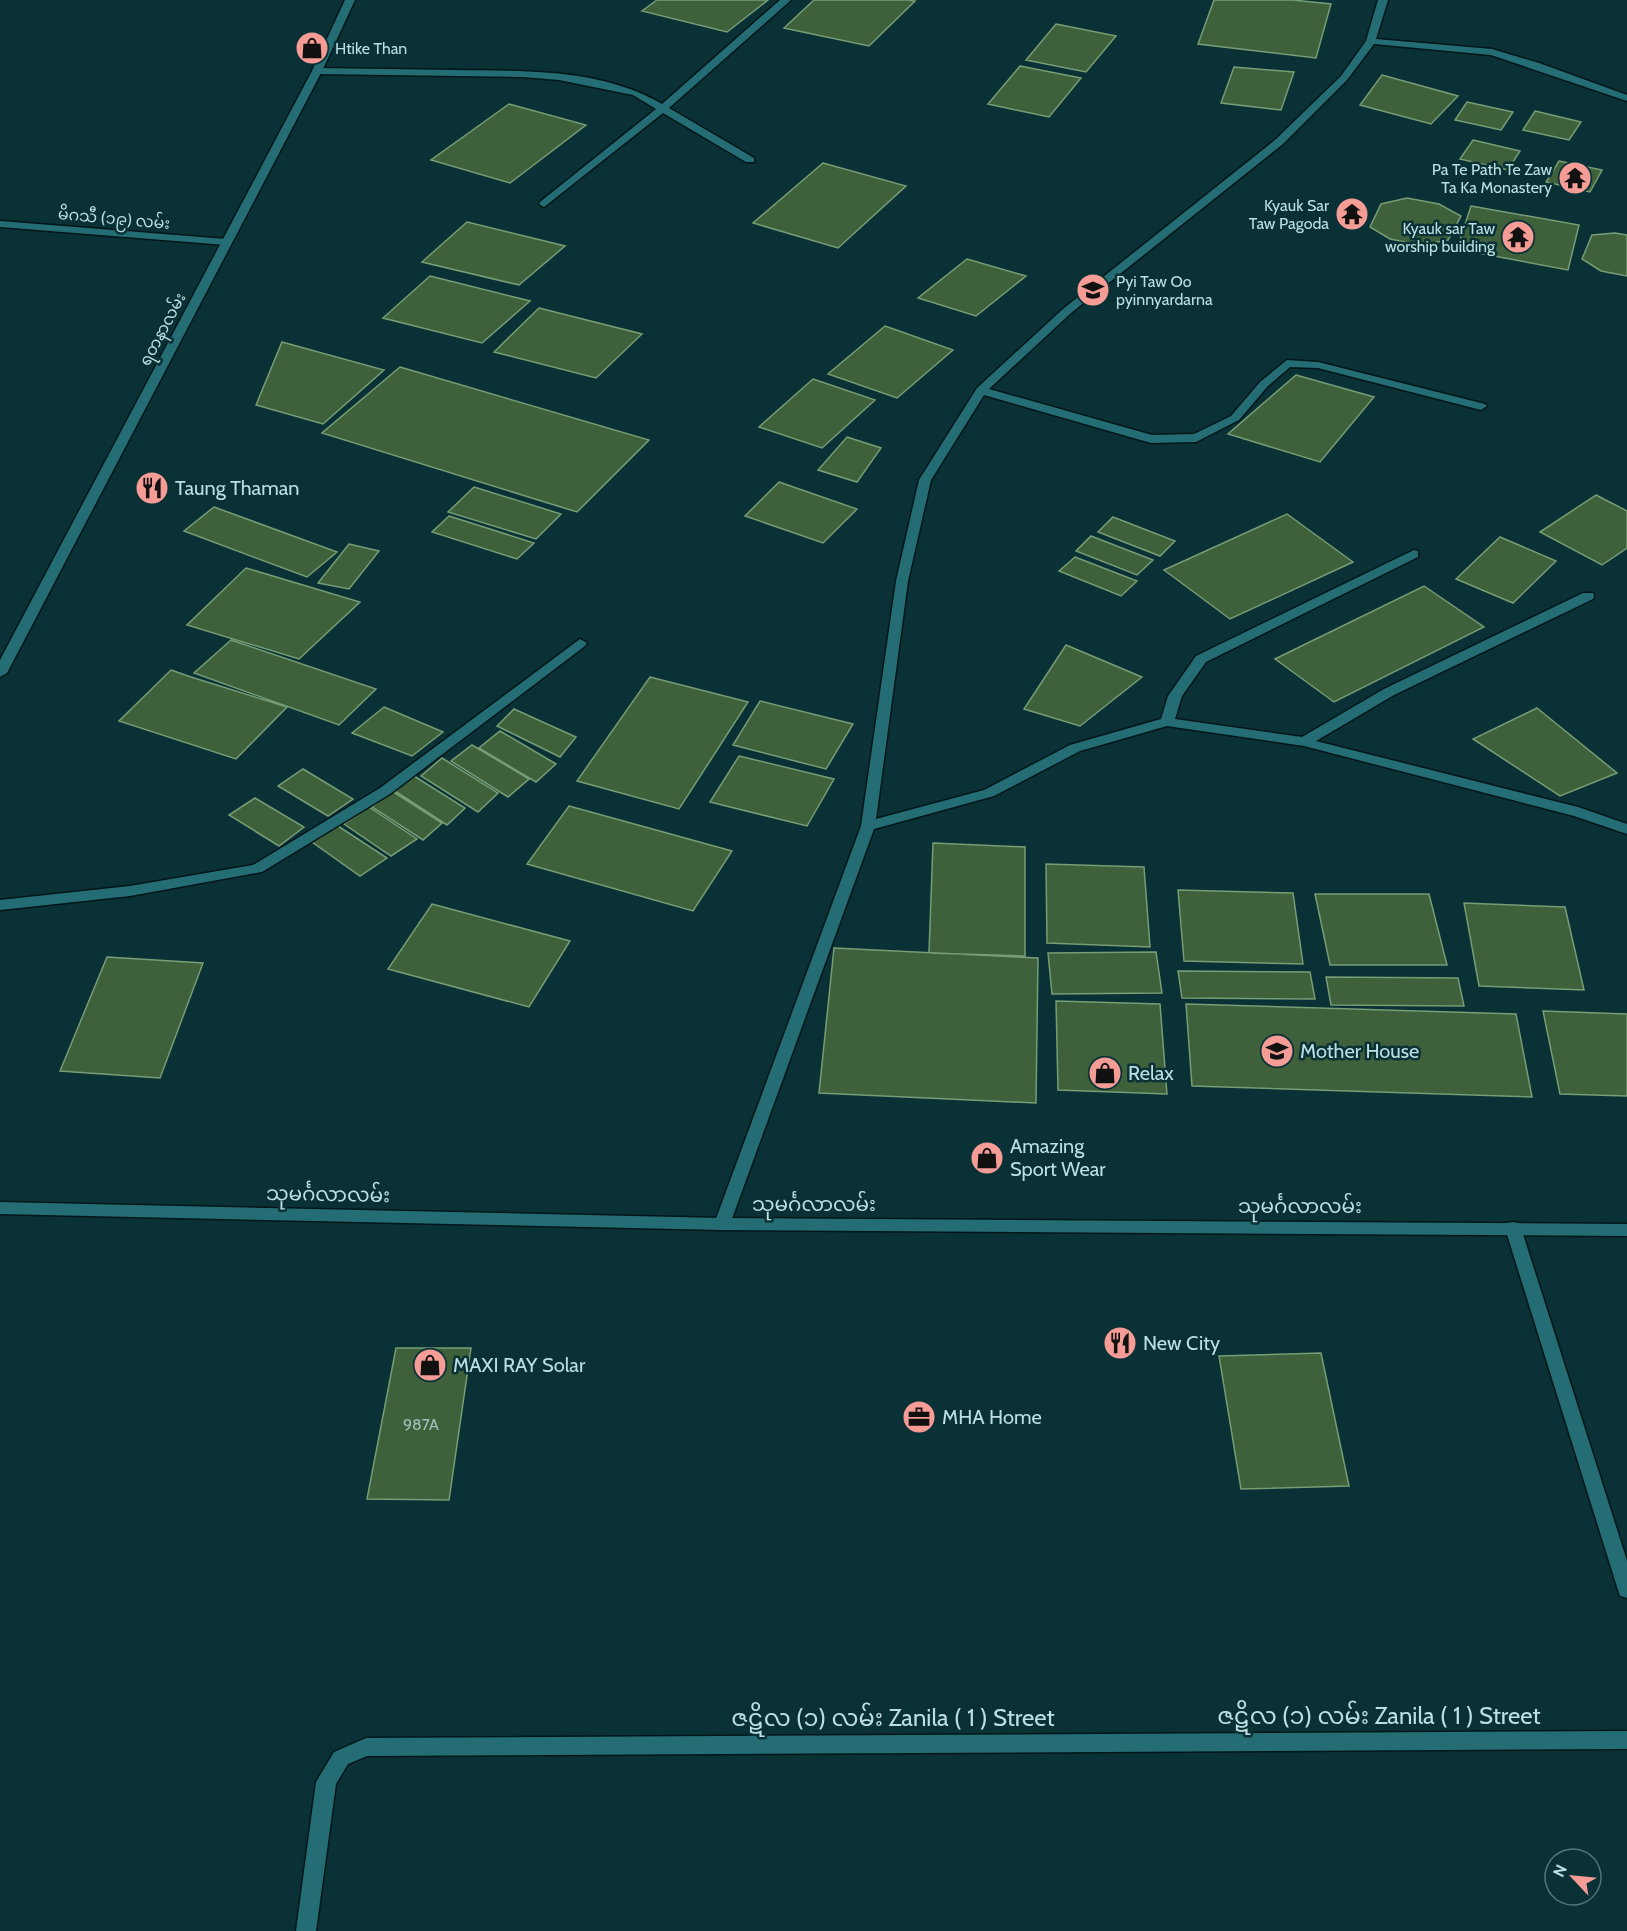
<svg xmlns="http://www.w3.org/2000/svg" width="1627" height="1931" viewBox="0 0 1627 1931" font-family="Cabin,'Noto Sans Myanmar',sans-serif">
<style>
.building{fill:#3e613c;stroke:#779d75;stroke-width:1.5}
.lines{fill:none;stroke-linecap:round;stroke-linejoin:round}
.service-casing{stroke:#021719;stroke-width:3}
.minor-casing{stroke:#021719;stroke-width:3}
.secondary-casing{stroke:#021719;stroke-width:3}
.service{fill:#246d74;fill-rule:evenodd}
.minor{fill:#246d74;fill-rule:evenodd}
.secondary{fill:#246d74;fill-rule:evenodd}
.labels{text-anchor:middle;stroke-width:5;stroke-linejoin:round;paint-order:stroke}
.far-poi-label{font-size:16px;fill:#bddfe2;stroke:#0a3135;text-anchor:end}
.far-street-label{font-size:16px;fill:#bddfe2;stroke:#0a3135}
.number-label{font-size:16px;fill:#9dc0b8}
.poi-label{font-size:20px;fill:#bddfe2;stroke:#0a3135;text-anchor:start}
.street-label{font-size:20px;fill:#bddfe2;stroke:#0a3135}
.near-street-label{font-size:24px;fill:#bddfe2;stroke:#0a3135}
</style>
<rect width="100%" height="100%" fill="#0a3135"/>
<path class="building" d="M657,0H768L727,32L642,11Z
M814,0H908L915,1L869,46L784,28Z
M1214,0H1293L1331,4L1316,58L1198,44Z
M1056,24L1116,36L1086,72L1026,60Z
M1020,66L1081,78L1049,117L988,104Z
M1234,67L1294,72L1281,110L1221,103Z
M1382,75L1458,96L1431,124L1360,105Z
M1467,102L1513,112L1501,130L1455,120Z
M509,104L586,125L510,183L431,160Z
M1535,111L1581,122L1569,140L1523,130Z
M1473,140L1520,151L1508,170L1460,159Z
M1559,161L1602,170L1590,192L1546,182Z
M823,163L906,186L838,248L753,223Z
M1407,198L1439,204L1461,216L1448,240L1421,245L1390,239L1370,227L1381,204Z
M1471,206L1579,225L1568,270L1457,249Z
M467,222L565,246L519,285L422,262Z
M1615,233L1627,235V276L1601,271L1582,259L1592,235Z
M967,259L1026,276L976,316L918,298Z
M430,276L530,301L482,343L383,318Z
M539,308L642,334L596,378L494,352Z
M885,326L953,350L897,398L828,374Z
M282,342L384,370L323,424L256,405Z
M400,367L649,440L577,512L322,433Z
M1296,375L1374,397L1320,462L1228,434Z
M813,379L875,400L822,448L759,427Z
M847,437L881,448L857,482L818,470Z
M779,482L857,509L823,543L745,516Z
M474,487L561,514L536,539L448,512Z
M1596,495L1627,511V548L1602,565L1540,532Z
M214,507L337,552L307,577L184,531Z
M1287,514L1353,562L1230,619L1164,570Z
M449,516L534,543L517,559L432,532Z
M1113,517L1175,541L1160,556L1098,532Z
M1091,536L1153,560L1137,575L1076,551Z
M1500,537L1556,561L1513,603L1456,579Z
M349,544L379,551L349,589L318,583Z
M1075,557L1137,581L1121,596L1059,571Z
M246,568L360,602L299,659L187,625Z
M1424,586L1484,627L1334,702L1275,659Z
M231,640L376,689L339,725L194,673Z
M1066,645L1142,677L1080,726L1024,709Z
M171,670L191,677L287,707L236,759L119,721Z
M650,677L748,702L679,809L577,781Z
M760,701L853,724L826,769L733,745Z
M384,707L443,732L412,756L352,733Z
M1537,708L1617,773L1560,796L1473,739Z
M514,709L576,737L560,757L497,726Z
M500,731L556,764L536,782L479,748Z
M472,745L529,779L508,797L451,761Z
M739,756L834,779L807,826L710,802Z
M442,758L498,793L478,812L421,776Z
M303,769L353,799L328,816L278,786Z
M414,776L465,808L447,825L395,791Z
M392,791L442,823L423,840L372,807Z
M255,798L304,827L279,846L229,815Z
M569,806L732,851L693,911L527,864Z
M369,807L417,839L391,856L344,824Z
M338,826L387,858L360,876L312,842Z
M933,843L1025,847V956L929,953Z
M1046,864L1144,867L1150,947L1047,943Z
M1178,890L1293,893L1303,964L1184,961Z
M1315,894H1429L1447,965H1330Z
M1464,903L1565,907L1584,990L1479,986Z
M432,904L570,941L529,1007L388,969Z
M834,948L1038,958L1036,1103L819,1093Z
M1156,952L1162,993L1052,994L1048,953Z
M107,957L203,963L160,1078L60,1071Z
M1178,971L1310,972L1315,999L1182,998Z
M1326,977L1458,978L1464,1006L1331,1005Z
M1056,1001L1160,1004L1167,1094L1058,1090Z
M1186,1004L1516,1014L1532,1097L1192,1086Z
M1543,1011L1627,1014V1096L1560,1094Z
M396,1348H471L449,1500L367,1499Z
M1321,1353L1349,1486L1241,1489L1219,1356Z"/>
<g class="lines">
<g class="service-casing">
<path id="service" d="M580,639L587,643L585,646L390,794L262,872L130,896L0,910V900L130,886L253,865L380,788Z"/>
</g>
<g class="minor-casing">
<path id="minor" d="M780,0H791L669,108L754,158V162H746L663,113L544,207L539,204L540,202L656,109L633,95L559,80L523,77L317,74L312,71L317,68C363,69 409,69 455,70C524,71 601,68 662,104Z
M1378,0H1388L1376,39L1492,49L1539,63L1627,95V101L1491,55L1374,44L1347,80L1283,144L1071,313L989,389L1152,435L1194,434L1231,416L1260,382L1287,360L1318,362L1485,404L1487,406L1481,410L1318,368L1290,367L1268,386L1239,420L1196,442L1151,443L984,395L931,480L908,581L876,819L984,790L1070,745L1161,719L1168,696L1196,656L1414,550L1418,551V557L1206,662L1182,696L1175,719L1302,737L1384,689L1583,593H1593L1594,596L1593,599L1394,695L1316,741L1578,807L1627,824V834L1574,816L1304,746L1167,726L1080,751L994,796L874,829L730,1224L728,1229L722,1230L716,1229L714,1224L861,826L896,581L919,480L977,388L1063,309L1275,140L1341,76L1366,41Z
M0,221L226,239L231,242L226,245L0,227Z
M1513,1222L1519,1223L1521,1228L1627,1561V1598L1620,1596L1618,1590L1505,1228L1507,1223Z
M1627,1731V1749L367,1756L348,1764L336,1784L316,1931H296L316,1782L334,1752L366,1738Z"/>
</g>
<g class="secondary-casing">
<path id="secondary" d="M345,0H355L322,71L7,673L0,677V660L312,71Z
M0,1202L722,1218L1627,1224V1236L722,1230L0,1214Z"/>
</g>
<use href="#service" class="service"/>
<use href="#minor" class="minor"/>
<use href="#secondary" class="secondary"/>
</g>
<defs>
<g id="shop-disc" transform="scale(1.725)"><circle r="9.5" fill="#f59c96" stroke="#0a3135"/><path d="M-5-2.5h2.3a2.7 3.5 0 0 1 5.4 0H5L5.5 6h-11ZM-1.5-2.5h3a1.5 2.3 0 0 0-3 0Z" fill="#111"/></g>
<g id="temple-disc" transform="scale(1.725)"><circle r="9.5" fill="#f59c96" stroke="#0a3135"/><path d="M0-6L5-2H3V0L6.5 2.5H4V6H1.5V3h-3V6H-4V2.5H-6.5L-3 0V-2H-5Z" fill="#111"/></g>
<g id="school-disc" transform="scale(1.725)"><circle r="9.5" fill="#f59c96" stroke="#0a3135"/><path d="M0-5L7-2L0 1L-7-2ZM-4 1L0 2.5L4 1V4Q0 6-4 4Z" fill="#111"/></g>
<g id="restaurant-disc" transform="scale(1.725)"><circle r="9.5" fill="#f59c96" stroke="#0a3135"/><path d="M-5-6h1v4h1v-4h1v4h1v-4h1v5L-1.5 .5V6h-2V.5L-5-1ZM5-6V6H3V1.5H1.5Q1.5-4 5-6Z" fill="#111"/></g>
<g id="office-disc" transform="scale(1.725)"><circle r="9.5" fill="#f59c96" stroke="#0a3135"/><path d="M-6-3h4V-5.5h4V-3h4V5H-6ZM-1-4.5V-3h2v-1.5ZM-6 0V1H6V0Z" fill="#111"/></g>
</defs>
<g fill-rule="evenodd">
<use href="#shop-disc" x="312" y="48"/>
<use href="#temple-disc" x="1575" y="178"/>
<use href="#temple-disc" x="1352" y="214"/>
<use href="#temple-disc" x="1518" y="237"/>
<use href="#school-disc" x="1093" y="290"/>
<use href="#restaurant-disc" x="152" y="488"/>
<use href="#school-disc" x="1277" y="1051"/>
<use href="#shop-disc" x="1105" y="1073"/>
<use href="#shop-disc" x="987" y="1158"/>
<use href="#restaurant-disc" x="1120" y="1343"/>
<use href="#shop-disc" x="430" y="1365"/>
<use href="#office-disc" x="919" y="1417"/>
</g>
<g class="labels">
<g class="far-poi-label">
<text x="335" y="54" text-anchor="start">Htike Than</text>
<text x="1552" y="175">Pa Te Path Te Zaw<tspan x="1552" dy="18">Ta Ka Monastery</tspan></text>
<text x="1329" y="211">Kyauk Sar<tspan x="1329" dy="18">Taw Pagoda</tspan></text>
<text x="1495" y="234">Kyauk sar Taw<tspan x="1495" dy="18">worship building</tspan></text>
<text x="1116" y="287" text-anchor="start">Pyi Taw Oo<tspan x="1116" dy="18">pyinnyardarna</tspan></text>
</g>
<g class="far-street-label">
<text transform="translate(114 218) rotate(5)" y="6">မိဂသီ (၁၉) လမ်း</text>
<text transform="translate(162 329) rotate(-62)" y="6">ရတနာလမ်း</text>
</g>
<g class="number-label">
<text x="421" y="1430">987A</text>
</g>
<g class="poi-label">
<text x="175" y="495">Taung Thaman</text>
<text x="1300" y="1058">Mother House</text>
<text x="1128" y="1080">Relax</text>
<text x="1010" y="1153">Amazing<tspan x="1010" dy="23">Sport Wear</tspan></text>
<text x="1143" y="1350">New City</text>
<text x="453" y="1372">MAXI RAY Solar</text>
<text x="942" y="1424">MHA Home</text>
</g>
<g class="street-label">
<text transform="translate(328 1194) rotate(1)" y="7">သုမင်္ဂလာလမ်း</text>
<text x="814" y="1211">သုမင်္ဂလာလမ်း</text>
<text x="1300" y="1213">သုမင်္ဂလာလမ်း</text>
</g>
<g class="near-street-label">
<text x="1379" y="1724">ဇဋိလ (၁) လမ်း Zanila ( 1 ) Street</text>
<text x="893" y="1726">ဇဋိလ (၁) လမ်း Zanila ( 1 ) Street</text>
</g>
</g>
<g transform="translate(1573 1877) rotate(296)"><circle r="28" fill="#0a3135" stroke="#52777a" stroke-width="1.5"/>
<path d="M0-4.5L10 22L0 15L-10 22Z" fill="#f59c96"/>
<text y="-9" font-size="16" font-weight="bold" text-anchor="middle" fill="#bddfe2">N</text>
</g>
</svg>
